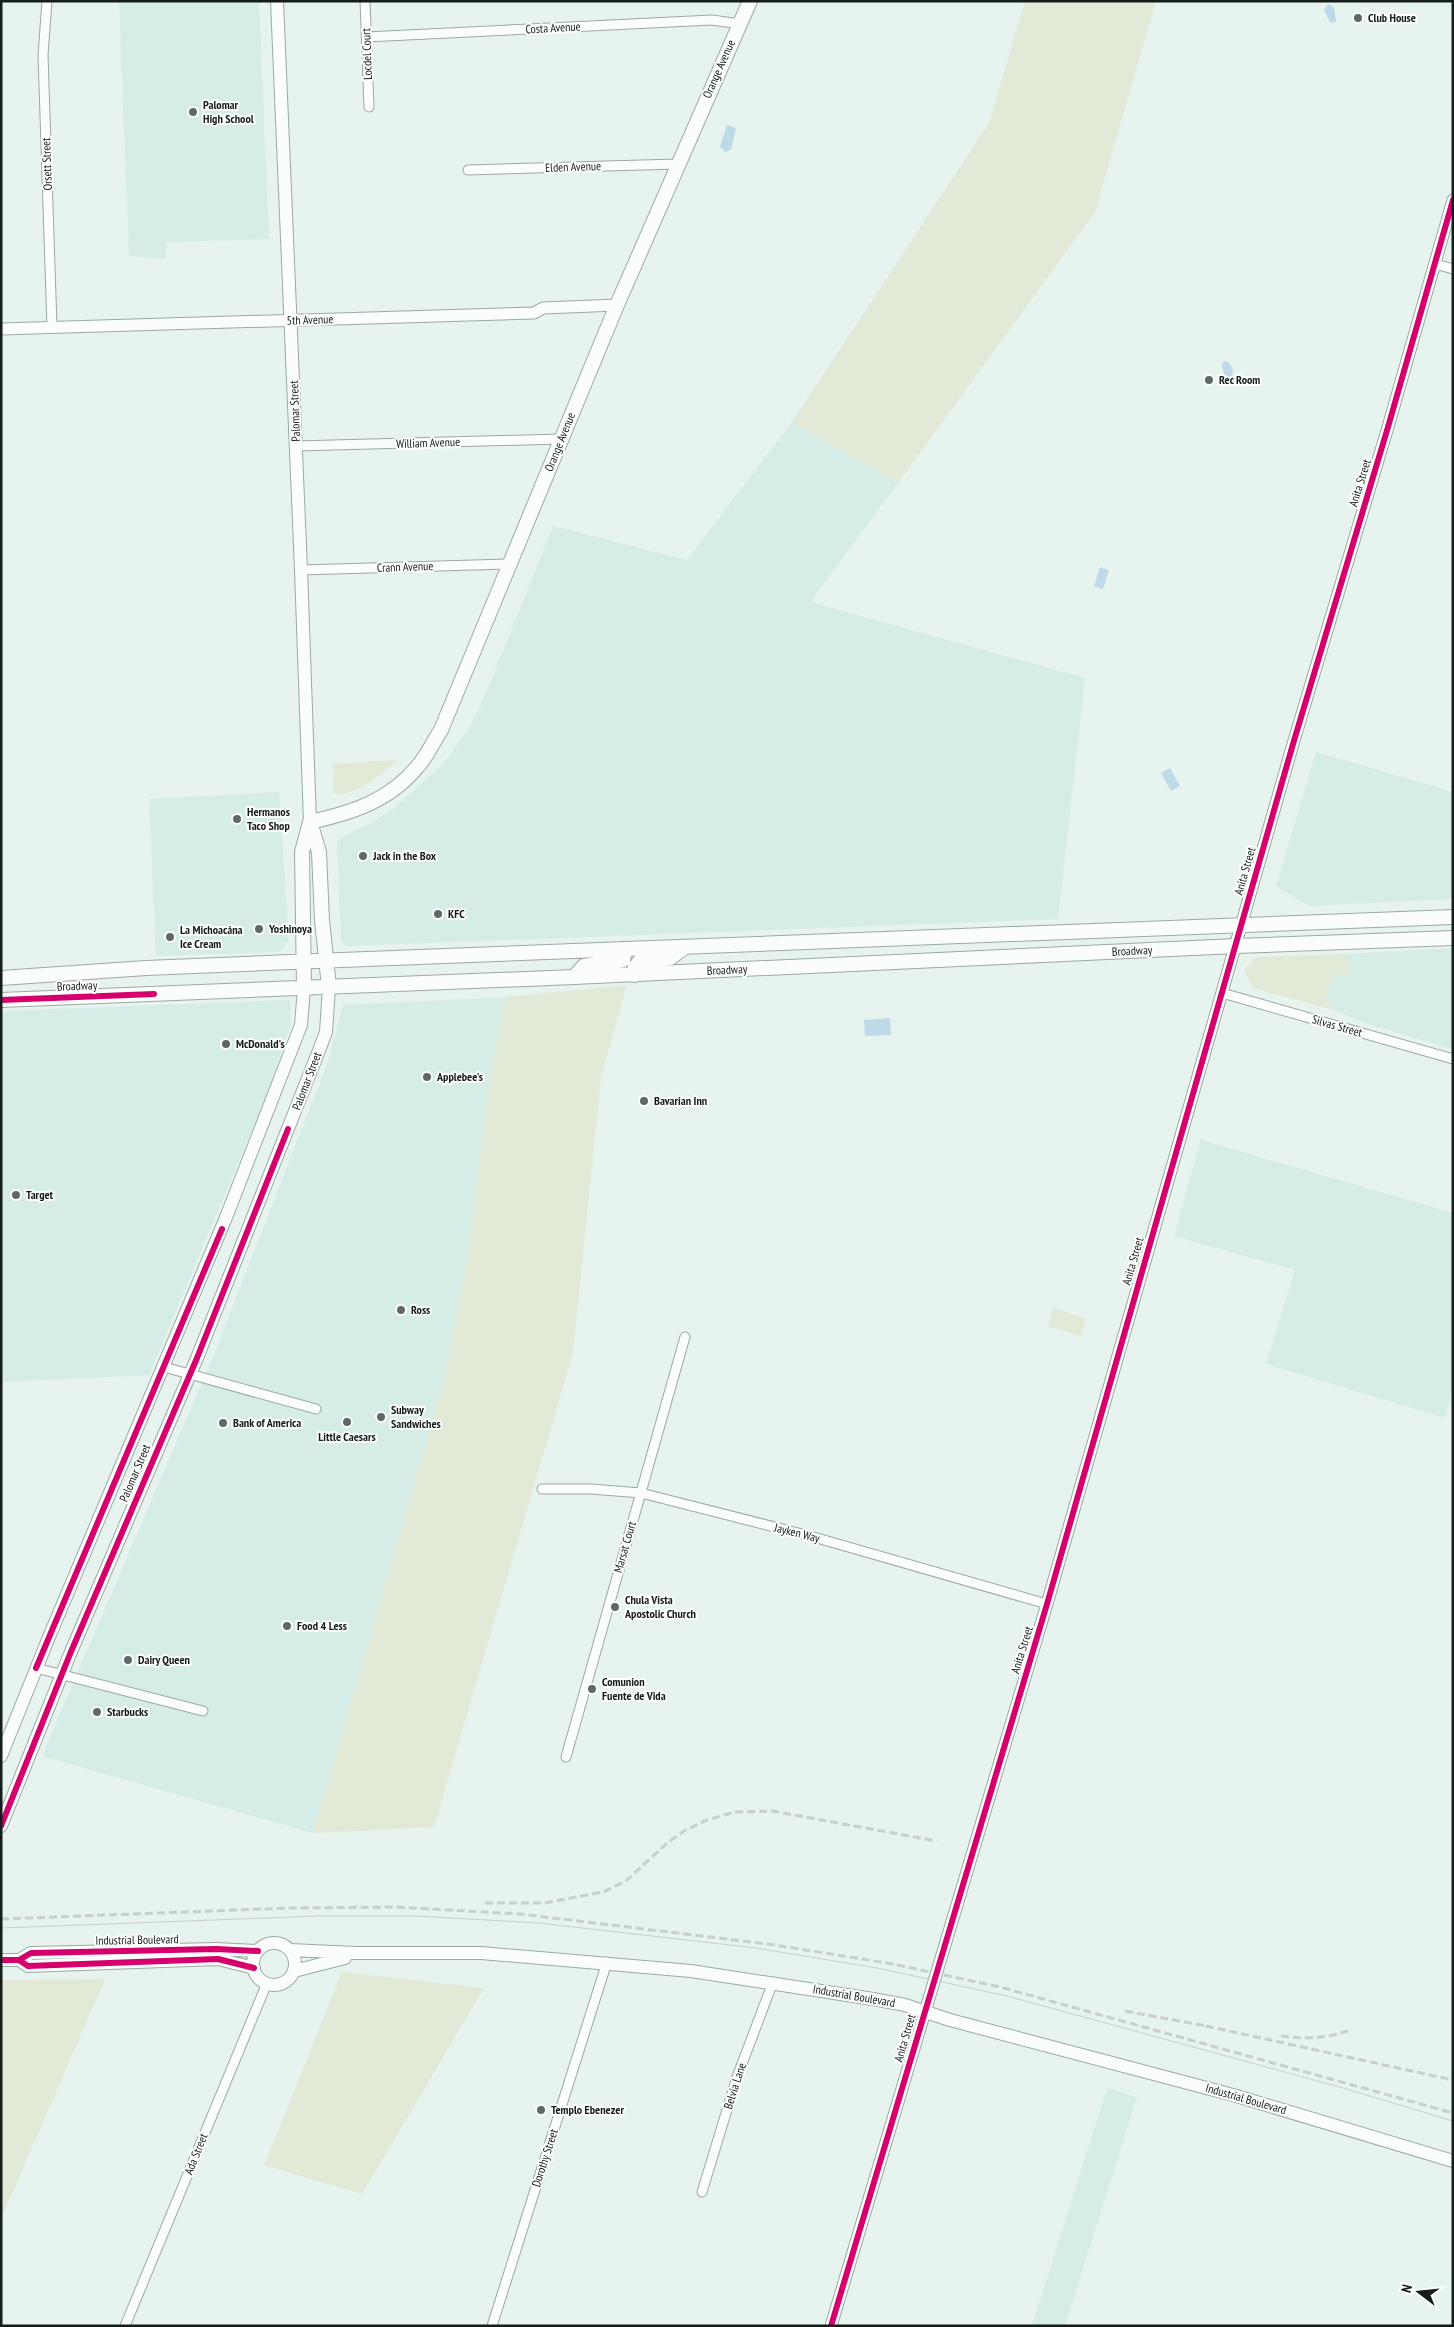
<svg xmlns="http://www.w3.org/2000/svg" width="1454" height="2327" viewBox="0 0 1454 2327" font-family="'PT Sans Narrow',sans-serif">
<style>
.built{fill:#d5ede6}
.green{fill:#e2e9d6}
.water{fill:#bedae9}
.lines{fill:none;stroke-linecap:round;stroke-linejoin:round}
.minor-casing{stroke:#9da8a4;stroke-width:11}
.tertiary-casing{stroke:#9da8a4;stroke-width:13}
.secondary-casing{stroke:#9da8a4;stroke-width:14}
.primary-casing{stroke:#9da8a4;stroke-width:16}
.minor{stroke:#fbfdfd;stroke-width:9}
.tertiary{stroke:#fbfdfd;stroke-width:11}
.secondary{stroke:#fbfdfd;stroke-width:12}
.primary{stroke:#fbfdfd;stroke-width:14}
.tram{stroke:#cacecd;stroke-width:1}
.rail{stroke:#cacecd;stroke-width:3;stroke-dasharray:8 4;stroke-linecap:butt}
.cycleway-casing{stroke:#fff;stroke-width:9}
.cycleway{stroke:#d6006c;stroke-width:6}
.poi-dot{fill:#5e6865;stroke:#fff;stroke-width:2}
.labels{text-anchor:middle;stroke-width:4;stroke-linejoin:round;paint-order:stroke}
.poi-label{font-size:12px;font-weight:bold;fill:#141d1a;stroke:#fff;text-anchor:start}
.street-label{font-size:12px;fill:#141d1a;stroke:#fff}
</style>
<rect width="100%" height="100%" fill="#e6f3ef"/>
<path class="built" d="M137,1H259L269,239L166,242V259L129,256L119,3Z
M792,422L898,483L810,602L1085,678L1058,919L347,946L341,941L337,843L340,838L373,822L393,809L443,764L468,730L482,703L553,526L687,560Z
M1316,752L1453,792V899L1309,906L1276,886Z
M279,792L289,940L279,952L156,956L149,799Z
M1453,948V1049L1371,1025L1334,1010V1002L1326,1001L1334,972H1350L1346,954Z
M506,997L488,1091L467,1260L444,1381L313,1833L42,1756L215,1352L328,1062L343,1005Z
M290,1000L291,1024L269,1089L149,1375L1,1382V1011Z
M1201,1139L1218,1145L1453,1213V1389L1445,1418L1266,1364L1295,1270L1174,1236Z
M1107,2088L1137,2097L1065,2326H1032Z"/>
<path class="green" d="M1025,1H1156L1095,212L898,483L792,422L989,123Z
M397,760C384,772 353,799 334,793L333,764Z
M1346,954L1350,971L1345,977L1334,972L1326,1001L1334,1002V1010L1253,988L1244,970L1257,957Z
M627,985L601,1077L573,1353L434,1827L313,1833L444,1381L467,1260L488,1091L506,997Z
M1053,1308L1086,1319L1081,1336L1048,1326Z
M342,1972L484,1988L362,2194L264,2165Z
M105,1979L1,2219V1980Z"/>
<path class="water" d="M1328,4L1334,7L1336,21L1332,23L1330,22L1324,10Z
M727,125L736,128L731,150L725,152L720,146Z
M1224,361L1228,362C1232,366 1235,372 1231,378L1224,374L1222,365Z
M1100,567L1109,570L1103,589L1094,586Z
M1170,768L1180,786L1171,791L1161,773Z
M890,1018L891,1035L865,1036L864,1020Z"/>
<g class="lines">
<g class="minor-casing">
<path id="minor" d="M47,1L43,55L52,327
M365,1L369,107
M366,37L712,20L740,24
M468,170L678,164
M1435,264L1453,269
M296,446L561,439
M301,570L508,564
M1222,993L1453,1059
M164,1367L316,1409
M542,1489H591L641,1493L810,1536L1047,1604
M36,1668L203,1711
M566,1757L685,1337
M702,2192L737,2077L773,1982
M125,2326L267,1983
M492,2326L607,1962"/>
</g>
<g class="tertiary-casing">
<path id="tertiary" d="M1,329L534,313L543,308L617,305
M831,2326L1047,1604L1293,744L1388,427L1453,200"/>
</g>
<g class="secondary-casing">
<path id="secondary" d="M277,1L301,570L310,822
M1,1756L49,1637L225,1220L301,1025L304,988
M1,1826L70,1654L197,1358L318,1053L326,1032L329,987
M253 1964a21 21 0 1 1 42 0a21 21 0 1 1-42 0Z
M290,1950L356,1953H481L691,1971L873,1999L905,2005L950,2020L1233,2095L1453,2161
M1,1960H19L31,1953L216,1949L258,1951
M19,1960L28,1966L218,1959L254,1968
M294,1971L345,1958"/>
</g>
<g class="primary-casing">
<path id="primary" d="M310,822C351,813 390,801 418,766C427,756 433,742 441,730L617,305L750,1
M310,822L319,852L322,920L329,987
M635,975V967L640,961L670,958L685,947
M574,977L584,966L623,960L625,949
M1,978L146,968L290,962L1453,917
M304,988L302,852L310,822
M1,1000L574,977L1236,946L1453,938"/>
</g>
<use href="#minor" class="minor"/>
<use href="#tertiary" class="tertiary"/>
<use href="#secondary" class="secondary"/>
<use href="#primary" class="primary"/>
<path class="tram" d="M1,1928L320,1916H416L539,1923L756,1948L877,1968L1007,1996L1343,2088L1453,2121"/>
<path class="rail" d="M485,1903H545L603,1892L626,1881L666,1844L684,1831L707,1820L735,1812L772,1811L937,1841
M1,1919L290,1908L396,1907L520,1914L768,1944L893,1964L1000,1987L1453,2113
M1125,2011L1212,2027
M1206,2026L1453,2080
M1281,2036C1305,2039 1327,2039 1350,2030"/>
<g class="cycleway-casing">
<path id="cycleway" d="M1,1000L154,994
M36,1668L222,1229
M1,1826L70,1654L197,1358L288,1129
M1,1960H19L31,1953L216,1949L258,1951
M19,1960L28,1966L218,1959L254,1968
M831,2326L1047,1604L1293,744L1388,427L1453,200"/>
</g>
<use href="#cycleway" class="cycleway"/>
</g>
<g class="poi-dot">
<circle cx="1358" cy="18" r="5"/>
<circle cx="193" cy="112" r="5"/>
<circle cx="1209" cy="380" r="5"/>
<circle cx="237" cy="819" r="5"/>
<circle cx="363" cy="856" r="5"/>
<circle cx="438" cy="914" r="5"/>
<circle cx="259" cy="929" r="5"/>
<circle cx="170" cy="937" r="5"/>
<circle cx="226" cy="1044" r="5"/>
<circle cx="427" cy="1077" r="5"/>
<circle cx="644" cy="1101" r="5"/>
<circle cx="16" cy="1195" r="5"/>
<circle cx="401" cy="1310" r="5"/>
<circle cx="381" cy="1417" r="5"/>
<circle cx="347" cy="1422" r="5"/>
<circle cx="223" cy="1423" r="5"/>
<circle cx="615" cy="1607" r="5"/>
<circle cx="287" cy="1626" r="5"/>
<circle cx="128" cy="1660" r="5"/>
<circle cx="592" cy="1689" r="5"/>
<circle cx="97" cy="1712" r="5"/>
<circle cx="541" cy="2110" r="5"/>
</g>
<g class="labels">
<g class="poi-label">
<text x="1368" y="22">Club House</text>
<text x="203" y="109">Palomar<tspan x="203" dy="14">High School</tspan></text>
<text x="1219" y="384">Rec Room</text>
<text x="247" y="816">Hermanos<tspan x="247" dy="14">Taco Shop</tspan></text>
<text x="373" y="860">Jack in the Box</text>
<text x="448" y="918">KFC</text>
<text x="269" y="933">Yoshinoya</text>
<text x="180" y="934">La Michoacána<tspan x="180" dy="14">Ice Cream</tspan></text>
<text x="236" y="1048">McDonald's</text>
<text x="437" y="1081">Applebee's</text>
<text x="654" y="1105">Bavarian Inn</text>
<text x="26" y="1199">Target</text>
<text x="411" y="1314">Ross</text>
<text x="391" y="1414">Subway<tspan x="391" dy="14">Sandwiches</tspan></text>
<text x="233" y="1427">Bank of America</text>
<text x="347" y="1441" text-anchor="middle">Little Caesars</text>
<text x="625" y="1604">Chula Vista<tspan x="625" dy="14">Apostolic Church</tspan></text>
<text x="297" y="1630">Food 4 Less</text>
<text x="138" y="1664">Dairy Queen</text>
<text x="602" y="1686">Comunion<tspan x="602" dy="14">Fuente de Vida</tspan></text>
<text x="107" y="1716">Starbucks</text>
<text x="551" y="2114">Templo Ebenezer</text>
</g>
<g class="street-label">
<text transform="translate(553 28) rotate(-3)" y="4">Costa Avenue</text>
<text transform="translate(367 54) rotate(-92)" y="4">Locdel Court</text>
<text transform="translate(719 69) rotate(-66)" y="4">Orange Avenue</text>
<text transform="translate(47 164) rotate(-92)" y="4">Orsett Street</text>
<text transform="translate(573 167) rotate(-2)" y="4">Elden Avenue</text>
<text transform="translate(310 320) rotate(-2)" y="4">5th Avenue</text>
<text transform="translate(295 411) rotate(-92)" y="4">Palomar Street</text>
<text transform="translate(560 442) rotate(-68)" y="4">Orange Avenue</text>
<text transform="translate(428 443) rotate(-2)" y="4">William Avenue</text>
<text transform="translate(1360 483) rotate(-73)" y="4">Anita Street</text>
<text transform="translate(405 567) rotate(-2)" y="4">Crann Avenue</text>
<text transform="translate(1245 871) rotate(-74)" y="4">Anita Street</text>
<text transform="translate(1132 951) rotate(-3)" y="4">Broadway</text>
<text transform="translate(727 970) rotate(-3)" y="4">Broadway</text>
<text transform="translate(77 986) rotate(-2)" y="4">Broadway</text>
<text transform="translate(1337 1026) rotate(16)" y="4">Silvas Street</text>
<text transform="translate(307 1081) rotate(-69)" y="4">Palomar Street</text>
<text transform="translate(1133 1261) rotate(-74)" y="4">Anita Street</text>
<text transform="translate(135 1473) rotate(-67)" y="4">Palomar Street</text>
<text transform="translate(797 1533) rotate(14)" y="4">Jayken Way</text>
<text transform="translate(625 1547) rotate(-74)" y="4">Marsat Court</text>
<text transform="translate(1022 1650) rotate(-73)" y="4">Anita Street</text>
<text transform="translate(137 1940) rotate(-1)" y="4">Industrial Boulevard</text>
<text transform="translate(854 1996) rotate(10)" y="4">Industrial Boulevard</text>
<text transform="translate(905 2038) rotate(-74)" y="4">Anita Street</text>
<text transform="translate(735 2086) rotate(-72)" y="4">Belvia Lane</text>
<text transform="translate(1246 2099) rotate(16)" y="4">Industrial Boulevard</text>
<text transform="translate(196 2154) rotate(-68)" y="4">Ada Street</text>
<text transform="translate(545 2158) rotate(-72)" y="4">Dorothy Street</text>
</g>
</g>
<rect width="1454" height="2327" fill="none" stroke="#141d1a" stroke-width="5"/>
<g transform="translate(1419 2292) rotate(286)" stroke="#ffffff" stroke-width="4" paint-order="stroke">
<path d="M0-4L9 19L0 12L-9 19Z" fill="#141d1a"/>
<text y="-8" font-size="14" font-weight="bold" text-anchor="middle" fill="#141d1a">N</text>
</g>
</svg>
